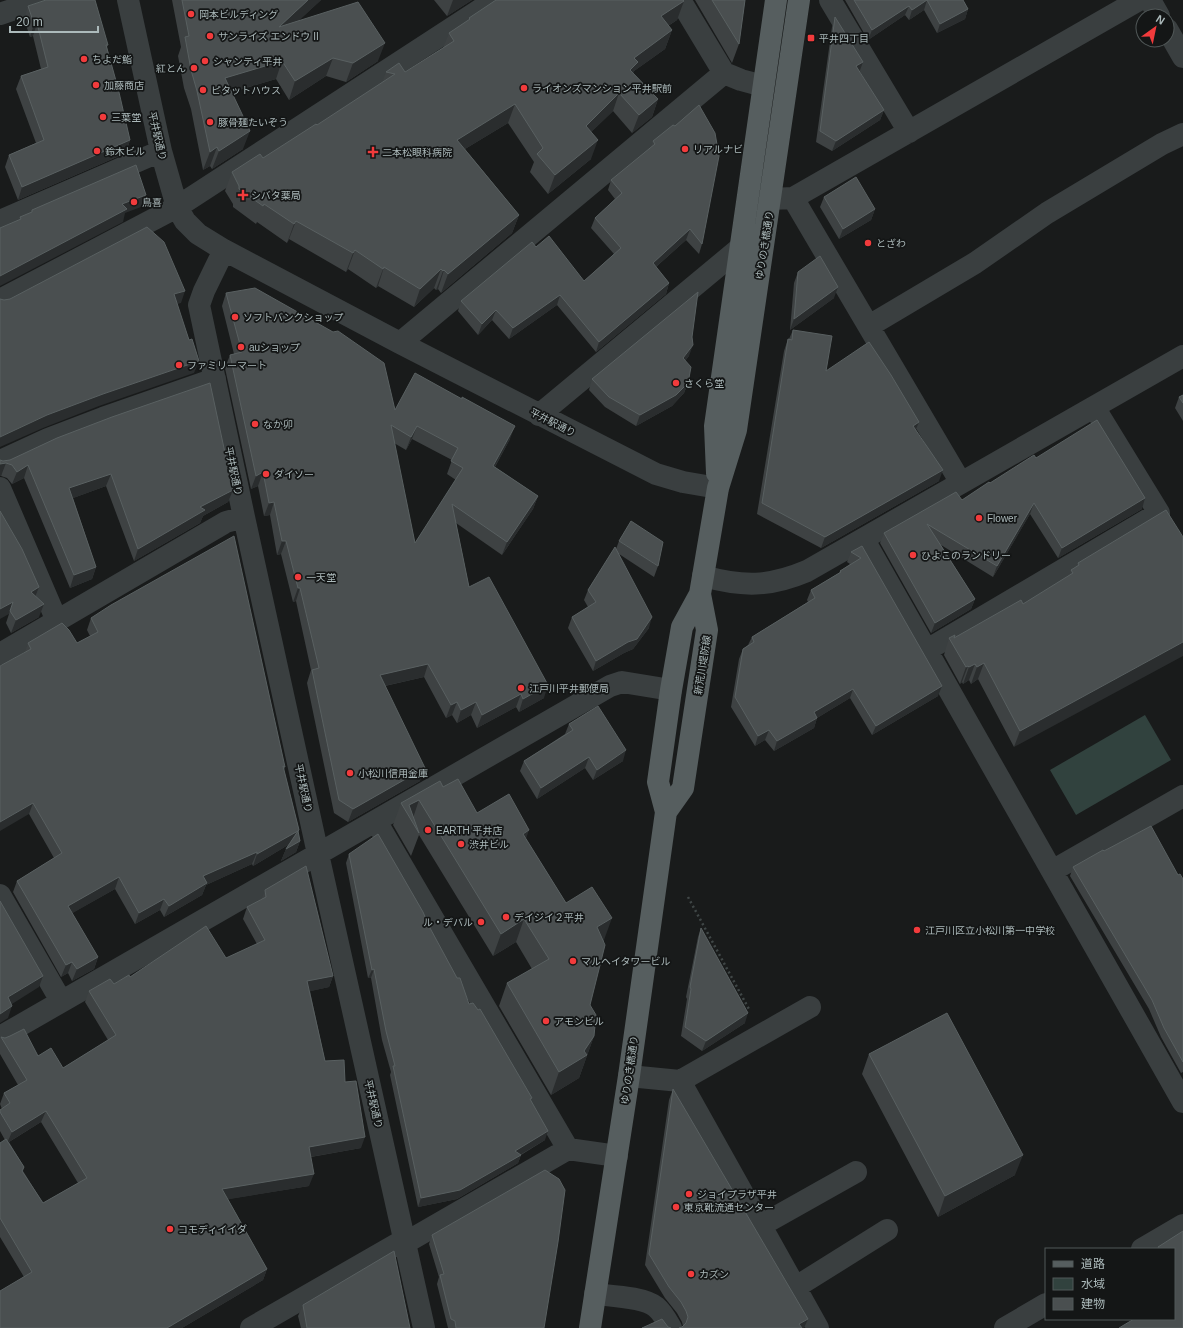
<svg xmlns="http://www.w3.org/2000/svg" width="1183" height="1328" viewBox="0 0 1183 1328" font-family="Arial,'Noto Sans JP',sans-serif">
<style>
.water{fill:#31423e}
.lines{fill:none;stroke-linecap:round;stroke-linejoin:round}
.path{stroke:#404747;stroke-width:2.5;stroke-dasharray:2 3;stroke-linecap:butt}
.minor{stroke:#3a3f40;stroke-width:22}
.major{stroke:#565e5f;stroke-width:22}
.wall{fill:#3e4243;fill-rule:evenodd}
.shaded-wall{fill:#2a2d2e}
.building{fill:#4a4f50;stroke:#596061;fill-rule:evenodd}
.poi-dot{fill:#f23b3c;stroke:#141616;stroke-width:1.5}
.labels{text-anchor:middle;stroke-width:3.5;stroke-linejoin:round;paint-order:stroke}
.poi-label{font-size:10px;fill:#acbabb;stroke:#141616;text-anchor:start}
.street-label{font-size:10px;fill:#acbabb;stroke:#141616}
</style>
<rect width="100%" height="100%" fill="#191b1b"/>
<path class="water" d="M1145,715L1171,760L1076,815L1050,770Z"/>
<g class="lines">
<path class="path" d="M688,897L750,1011"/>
<path class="minor" d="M128,0L161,151L177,207L185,221L198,234L224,250L400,343L656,474L683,482L718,488
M680,0L724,73
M830,0L909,132
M1150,0L1159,16
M0,14L40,0
M1167,29L1183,57
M793,198L961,483
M771,199L793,198L1139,0
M0,221L161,151
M224,250L204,291L199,305L244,517L318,854L424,1328
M0,300L177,207L495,0
M869,326L975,263L1047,213L1162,144L1183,134
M400,343L724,73L741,80L763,86
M539,415L740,248
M0,461L48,439L103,418L215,379
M0,488L57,621
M864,540L1183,1102
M703,576C743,587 769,587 807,571L1183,356
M927,650L1159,513L1094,407
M0,654L226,522L244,517
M376,821L568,1149
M1052,871L1183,796
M0,895L61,1001
M0,1037L610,686L622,682L671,690
M629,1076L680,1081L818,1328
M680,1081L810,1007
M760,1226L856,1172
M405,1243L568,1149L617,1156
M1142,1249L1183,1225
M796,1287L887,1230
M595,1294C611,1296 644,1297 656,1307C663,1313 667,1321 671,1328
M251,1328L404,1240
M1005,1328L1046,1304"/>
<path class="major" d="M717,473L715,426L776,0
M666,812L683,788L707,630L700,594
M590,1328L629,1076L666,812L658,782L671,690L682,627L700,594L718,488L736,430L799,0"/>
</g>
<path class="wall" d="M172,0H321L299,20L378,61L346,82L326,76L289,100L276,79L232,92L243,149L212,169L210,166L203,170L191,109L184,88L178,56L181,47Z
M434,0H472L447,16Z
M695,0H745L739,44L732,63Z
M845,0H963L968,9L965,19L937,33L924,10L909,20L905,15L868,40Z
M684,1L677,20L668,26L672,30L665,49L634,71L633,73L658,99L652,117L632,133L613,111L591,132V159L548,194L530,172L534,162L508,123L465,149L519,215L512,233L441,293L438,289L436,290L434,288L414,307L378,286L376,288L348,269L346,272L289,239L287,243L257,222L256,224L233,207V204L225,191L232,172L263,158L317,125L382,83L386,72H405L443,48L449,33L468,20L469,18Z
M28,6L108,45L107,47L130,140L126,153L18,200L5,167L9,155L36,143L16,89L21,76L41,69L33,36L30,37L24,19Z
M835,17L859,71L884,110L880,120L832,151L816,142L832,27Z
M673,125L702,244L699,254L686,240L656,267L669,283L666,294L596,352L557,305L509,339L492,320L478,335L458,311L461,301L536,247L584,281L614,254L591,228L595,218L615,199L608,190L611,180L651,147L653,141Z
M824,197L875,209L871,220L839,239L820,207Z
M798,272L834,298L790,330L794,283Z
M226,293L395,410L510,439L495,467L538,496L533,509L502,555L456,523L469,587L544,698L519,712L516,707L477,728L471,715L457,723L452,715L446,718L424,677L385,686L420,781L348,822L334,813L307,683L311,670L296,601L293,602L281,554L277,555L270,515L264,516L258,486L251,489L225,368L230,355L234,354L222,306ZM412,439L452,460L447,474L456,480L415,543L394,443L406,450Z
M793,330L826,371L919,422L916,430L939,481L821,548L757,514L784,351L788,339H789Z
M689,356L685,361L688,383L684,393L672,406L636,426L605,407L589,390L592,379Z
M1183,395V421L1175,408L1179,397Z
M1036,458L1142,509L1058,558L1030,514L993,577L941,545L975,599L971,609L931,633L880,543L884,533L962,500L990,483Z
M3,461L233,490L228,502L203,516L200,523L134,561L106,486L73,498L96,567L92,579L70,588L24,478L12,484L7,478L1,476Z
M1166,510L1014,747L978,679L971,684L969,680L963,684L962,682L960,684L944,655L949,638L954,637L1023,604L1069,576L1071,570L1076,566L1078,563Z
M0,511L39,587L36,596L39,617L11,633L6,623L9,614Z
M619,541L658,566L654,577L619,554L649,628L633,649L624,653L593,671L568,628L572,617L588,607L584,600L588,590L616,549Z
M862,546L938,696L872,735L850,698L817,718L814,728L774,751L765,740L755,746L731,707L739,659L743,649L748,645L752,637L808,602L807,600L811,590L839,573L840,571L850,564L847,562L851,552Z
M91,618L285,767L284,770L299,830L298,833L300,841L296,852L281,861L286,849L288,845L253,866L252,864L206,885L202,895L164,917L160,910L135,924L115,889L72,913L98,957L94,969L72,981L68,973L61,977L13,892L17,881L54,858L29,814L25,652L28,643H77L90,636L87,630Z
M569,724L623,761L593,780L585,768L537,799L520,771L524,761L565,734Z
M443,787L477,813L526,839L566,903L604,940L590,1005L594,1036L579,1078L551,1095L499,1006L507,983L532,969L516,942L493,956L419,835L411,856L393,825L401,803Z
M1104,851L1178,875L1183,879V1072L1181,1073L1161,1037L1149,1009L1070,876L1073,867Z
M349,854L430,928L469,1004L531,1101L545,1140L521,1155L518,1163L457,1199L418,1207L390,1075L391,1072L382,1040L371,978H368L346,863Z
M265,890L333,976L329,987L310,991L325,1061L345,1082L361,1148L311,1157L309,1186L228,1199L267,1269L263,1280L182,1328H0L24,1277L0,1237V1143L5,1140L0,1131V1110L2,1109L0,1104L4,1093L18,1085L0,1054V1040L1,1037L63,1068L108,1040L85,1002L89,991L114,984L130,977L226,958L257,944L243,919L247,907L261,900ZM41,1122L78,1183L43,1203L23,1171L24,1167L9,1142Z
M701,928L745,1023L702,1051L681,1036L687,999L686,997L698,937Z
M869,1054L1015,1175L938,1217L862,1074Z
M673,1089L808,1319L804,1328H679L682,1327L683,1326L682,1322L677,1313L665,1298L645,1265L669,1100Z
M432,1235L544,1328H448L437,1284L439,1277L429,1244Z
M303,1305L410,1328H301L298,1316Z"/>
<path class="shaded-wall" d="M308,0H321L273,45L279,27Z
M453,0H472L447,16Z
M927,0L924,10L909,20L912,10Z
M684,1L677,20L655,34L661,16Z
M909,6L905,15L868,40L872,30Z
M968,9L965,19L937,33L940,24Z
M37,23L33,36L30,37L34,24Z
M672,30L665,49L634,71L631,80L623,88L634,58Z
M385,43L378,61L346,82L353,63Z
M333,58L326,76L289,100L295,81Z
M282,61L276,79L218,96L225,78Z
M863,62L859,73L856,66Z
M619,93L613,111L579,144L586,126Z
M658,99L652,117L632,133L639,115Z
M515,104L508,123L450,158L457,140Z
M884,110L880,120L832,151L836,141Z
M250,131L243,149L212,169L219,151Z
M130,140L126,153L18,200L22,187Z
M598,140L591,159L548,194L555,175Z
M217,147L210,166L203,170L210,152Z
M146,195L141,207L125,213L123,222L0,286V276L122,204Z
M875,209L871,220L839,239L843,229Z
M519,215L512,233L441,293L448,274Z
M296,221L289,239L287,243L294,224Z
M690,229L686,240L649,273L653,263Z
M355,250L348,269L346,272L353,253Z
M384,267L378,286L376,288L383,269Z
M441,269L434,288L414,307L420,289Z
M444,270L438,289L436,290L443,271Z
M669,283L666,294L596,352L599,342Z
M838,287L834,298L790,330L794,319Z
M185,291L181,303L170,306L174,294Z
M560,295L557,305L509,339L513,328Z
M496,310L492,320L478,335L482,324Z
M693,345L689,356L679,368L683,358Z
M199,361L194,373L99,406L43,428L0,447V437L47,415L103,394Z
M688,383L684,393L672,406L636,426L640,415Z
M919,422L914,434L913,426Z
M417,426L412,439L406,450L411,437Z
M515,426L510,439L488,479L493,466Z
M6,463L1,476H0V464Z
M28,465L24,478L12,484L17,472Z
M943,470L939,481L821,548L825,537Z
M263,472L258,486L251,489L256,476Z
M111,474L106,486L65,501L69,488Z
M233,490L228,502L203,516L200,523L134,561L138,549L200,507Z
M538,496L533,509L502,555L507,542Z
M1145,498L1142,509L1058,558L1062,548Z
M274,502L270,515L264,516L269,503Z
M1034,503L1030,514L993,577L997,566Z
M282,541H286L281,554L277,555Z
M96,567L92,579L70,588L74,575Z
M39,587L34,600L31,592Z
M298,588H300L296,601L293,602Z
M975,599L971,609L931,633L935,623Z
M13,602L9,614L0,619V609Z
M44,604L39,617L11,633L16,620Z
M652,617L649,628L633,649L624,653L593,671L596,661Z
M1183,642V656L1014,747L1020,731Z
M984,663L978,679L971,684L977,667Z
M428,664L424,677L375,688L380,675Z
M975,664L969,680L963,684L969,667Z
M968,666L962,682L960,684L966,667Z
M548,685L544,698L519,712L523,699Z
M942,686L938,696L872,735L876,726Z
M853,689L850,698L817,718L814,728L774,751L777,741L814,712Z
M521,694L516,707L477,728L482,715Z
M457,702L452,715L446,718L451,705Z
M476,702L471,715L457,723L461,710Z
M769,730L765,740L755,746L758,736Z
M626,750L623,761L593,780L597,770Z
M589,757L585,768L537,799L541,788Z
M425,768L420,781L348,822L353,809Z
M419,800L412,821L409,805Z
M33,803L29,814L0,831V822Z
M529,830L521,853L523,834Z
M298,831L293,842L253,866L257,854Z
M300,841L296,852L281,861L286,849Z
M257,852L252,864L206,885L202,895L164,917L169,906L203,876Z
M119,877L115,889L64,918L68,906Z
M164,899L160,910L135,924L139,913Z
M612,918L604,940L588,950L597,927Z
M524,919L516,942L493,956L501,934Z
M98,957L94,969L72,981L77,969Z
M72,962L68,973L61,977L66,965Z
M374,969L371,978H368L372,970Z
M43,976L39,987L4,1009L8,997Z
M333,976L329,987L303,993L307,981Z
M12,1006L8,1018L0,1023V1014Z
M748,1013L745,1023L702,1051L706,1041Z
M594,1036L579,1078L551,1095L559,1072L584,1051Z
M46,1111L41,1122L7,1143L12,1132Z
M548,1131L545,1140L513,1159L521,1155L518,1163L457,1199L418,1207L421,1198L515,1151Z
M365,1137L361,1148L304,1158L309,1147Z
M1023,1155L1015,1175L938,1217L945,1196Z
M314,1174L309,1186L218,1201L222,1189Z
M267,1269L263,1280L182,1328H167Z
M808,1319L804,1328H798L799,1324Z"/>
<path class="building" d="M46,0H95L108,45H106L118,88L130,140L22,187L9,155L44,140L21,76L48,67L37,23L34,24L28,6Z
M182,0H308L279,27L358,2L385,43L353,63L333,58L295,81L282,61L225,78L250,131L219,151L217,147L210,152L197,91L191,70L185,37L189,36Z
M496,0H683L684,1L661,16L672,30L634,58L638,62L630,70L658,99L639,115L619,93L586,126L598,140L555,175L537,154L543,148L515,104L457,140L519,215L448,274L444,270L443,271L441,269L420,289L384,267L383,269L355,250L353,253L296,221L294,224L264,204L263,206L239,189V186L232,172L260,154L263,158L316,124L317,125L395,74L386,72L399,63L405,72L454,41L449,33L470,19L469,18Z
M712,0H745L739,44Z
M854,0H963L968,9L940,24L927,0L912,10L909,6L872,30Z
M835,17L863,62L856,66L884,110L836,141L820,131Z
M699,105L715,133L719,156L702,244L690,229L653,263L669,283L599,342L560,295L513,328L496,310L482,324L461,301L532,242L536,247L549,236L584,281L621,248L595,218L622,193L611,180L655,144L653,141L673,125L675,126Z
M136,165L146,195L122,204L127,209L0,276V228L21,219L20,217L32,212V210Z
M856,177L875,209L843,229L824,197Z
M147,227L164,242L185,291L174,294L189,340L192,339L199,361L103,394L47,415L0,437V299L4,300L10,299Z
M820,256L838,287L794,319L798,272Z
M255,288L333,332L338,331L384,363L395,410L415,373L462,399V397L515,426L493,466L538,496L507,542L452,504L469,587L489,577L548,685L523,699L521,694L482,715L476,702L461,710L457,702L451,705L428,664L380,675L425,768L353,809L339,800L312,670L319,668L300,588H298L286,541H282L274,502L269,503L263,472L256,476L230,355L242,352L226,293ZM391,425L411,437L417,426L458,448L451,461L463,468L415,543Z
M698,292L692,337L693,345L683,358L691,367L688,383L676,395L640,415L609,397L592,379Z
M793,330L832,336L826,371L869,342L891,375L919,422L913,426L943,470L825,537L762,503L788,339L792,340Z
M210,383L233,490L200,507L205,510L138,549L111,474L69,488L96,567L74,575L28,465L17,472L12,465L6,463L0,464V460L3,461L10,460L57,438L112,417Z
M1183,395V403L1179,397Z
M1097,420L1145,498L1062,548L1034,503L997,566L927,524L975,599L935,623L884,533L956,492L962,500L989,482L990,483L1034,455L1036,458Z
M1166,510L1183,537V642L1020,731L984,663L977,667L975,664L969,667L968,666L966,667L949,638L955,635L954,638L1021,600L1023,604L1073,573L1071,570L1079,565L1078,563Z
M0,511L22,549L39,587L31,592L44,604L16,620L10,611L13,602L0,609Z
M631,521L663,542L658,566L619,541Z
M234,536L285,767L283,766L299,830L298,831L300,841L286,849L298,831L257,854V852L203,876L207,883L169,906L164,899L139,913L119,877L68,906L98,957L77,969L72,962L66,965L17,881L62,853L33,803L0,822V666L31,649L28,643L62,623L69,630L77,643L98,632L91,618L111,605Z
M862,546L942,686L876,726L853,689L814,712L817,718L777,741L769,730L758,736L735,697L743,649L754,642L752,637L815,598L811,590L841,572L840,571L861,558L851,552Z
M615,547L652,617L637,639L628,642L596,661L572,617L596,602L588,590Z
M598,706L626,750L597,770L589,757L541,788L524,761L573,730L569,724Z
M458,779L477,813L509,794L529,830L523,834L566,903L592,887L612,918L597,927L605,945L590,1005L596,1015L594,1036L584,1051L587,1055L559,1072L507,983L549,959L524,919L501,934L419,800L409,805L419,833L401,803L440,781L443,787Z
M1151,826L1178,875L1180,874L1183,879V1062L1164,1028L1152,1000L1073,867L1103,850L1104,851Z
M378,834L423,912L430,928L457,978H460L469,1004L473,1003L478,1010L480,1009L532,1098L530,1099L548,1131L515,1151L521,1155L460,1190L421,1198L393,1066H395L386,1031L374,969L372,970L349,854Z
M306,866L333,976L307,981L325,1061L344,1060L345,1082L356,1081L365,1137L309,1147L314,1174L222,1189L267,1269L167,1328H0V1291L32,1272L0,1218V1143L6,1139L24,1167L22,1171L43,1203L87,1178L46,1111L12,1132L0,1112V1110L10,1103L4,1093L27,1080L1,1037L5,1038L10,1036L24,1029L38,1056L51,1048L63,1068L116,1035L89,991L110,979L114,984L129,975L130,977L206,926L226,958L265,940L247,907L266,897L265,890Z
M0,901L43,976L8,997L12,1006L0,1014Z
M701,928L748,1013L706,1041L685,1027L691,989L690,987Z
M947,1013L1023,1155L945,1196L869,1054Z
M673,1089L808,1319L799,1324L802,1328H679L682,1327L686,1323L688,1317L686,1311L681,1302L669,1287L649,1254Z
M545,1170L559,1179L565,1190L558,1242L544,1328H456L455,1321L451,1319L440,1275L444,1274L432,1235Z
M1183,1231V1328H1119L1134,1319H1174V1274H1175L1174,1273V1249H1159L1158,1247Z
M394,1251L410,1328H307L303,1305Z
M662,1319L668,1327L671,1328H642Z"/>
<g class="poi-dot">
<circle cx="191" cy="14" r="4"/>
<circle cx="210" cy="36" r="4"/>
<rect x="807" y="34" width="8" height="8" rx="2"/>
<circle cx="84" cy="59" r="4"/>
<circle cx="205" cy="61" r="4"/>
<circle cx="194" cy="68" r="4"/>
<circle cx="96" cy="85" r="4"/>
<circle cx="524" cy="88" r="4"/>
<circle cx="203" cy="90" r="4"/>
<circle cx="103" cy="117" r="4"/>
<circle cx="210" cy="122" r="4"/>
<circle cx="685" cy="149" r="4"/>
<circle cx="97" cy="151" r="4"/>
<path d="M371 146h4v4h4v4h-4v4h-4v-4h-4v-4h4z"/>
<path d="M241 189h4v4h4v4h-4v4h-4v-4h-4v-4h4z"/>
<circle cx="134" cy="202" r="4"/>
<circle cx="868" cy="243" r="4"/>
<circle cx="235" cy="317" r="4"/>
<circle cx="241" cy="347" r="4"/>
<circle cx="179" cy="365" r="4"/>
<circle cx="676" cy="383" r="4"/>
<circle cx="255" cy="424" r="4"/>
<circle cx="266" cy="474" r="4"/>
<circle cx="979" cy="518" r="4"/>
<circle cx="913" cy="555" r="4"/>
<circle cx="298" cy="577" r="4"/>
<circle cx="521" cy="688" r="4"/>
<circle cx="350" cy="773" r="4"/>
<circle cx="428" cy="830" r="4"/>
<circle cx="461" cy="844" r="4"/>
<circle cx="506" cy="917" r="4"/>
<circle cx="481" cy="922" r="4"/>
<circle cx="917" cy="930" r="4"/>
<circle cx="573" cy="961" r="4"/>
<circle cx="546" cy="1021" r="4"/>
<circle cx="689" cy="1194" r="4"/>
<circle cx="676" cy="1207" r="4"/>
<circle cx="170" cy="1229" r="4"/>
<circle cx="691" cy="1274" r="4"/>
</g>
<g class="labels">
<g class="poi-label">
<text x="199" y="18">岡本ビルディング</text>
<text x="218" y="40">サンライズ エンドウ II</text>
<text x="819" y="42">平井四丁目</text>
<text x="92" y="63">ちよだ鮨</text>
<text x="213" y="65">シャンティ平井</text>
<text x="186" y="72" text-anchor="end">紅とん</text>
<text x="104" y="89">加藤商店</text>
<text x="532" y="92">ライオンズマンション平井駅前</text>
<text x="211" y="94">ピタットハウス</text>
<text x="111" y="121">三葉堂</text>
<text x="218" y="126">豚骨麺たいぞう</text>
<text x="693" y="153">リアルナビ</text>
<text x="105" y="155">鈴木ビル</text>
<text x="382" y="156">二本松眼科病院</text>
<text x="251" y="199">シバタ薬局</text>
<text x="142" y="206">鳥喜</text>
<text x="876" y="247">とざわ</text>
<text x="243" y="321">ソフトバンクショップ</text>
<text x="249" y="351">auショップ</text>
<text x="187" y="369">ファミリーマート</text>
<text x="684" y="387">さくら堂</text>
<text x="263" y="428">なか卯</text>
<text x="274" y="478">ダイソー</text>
<text x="987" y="522">Flower</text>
<text x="921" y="559">ひよこのランドリー</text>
<text x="306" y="581">一天堂</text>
<text x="529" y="692">江戸川平井郵便局</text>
<text x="358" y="777">小松川信用金庫</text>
<text x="436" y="834">EARTH 平井店</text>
<text x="469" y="848">渋井ビル</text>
<text x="514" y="921">デイジイ２平井</text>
<text x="473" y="926" text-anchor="end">ル・デパル</text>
<text x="925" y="934">江戸川区立小松川第一中学校</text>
<text x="581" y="965">マルヘイタワービル</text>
<text x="554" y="1025">アモンビル</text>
<text x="697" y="1198">ジョイプラザ平井</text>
<text x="684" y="1211">東京靴流通センター</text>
<text x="178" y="1233">コモディイイダ</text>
<text x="699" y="1278">カズン</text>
</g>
<g class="street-label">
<text transform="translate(158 136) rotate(77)" y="4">平井駅通り</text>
<text transform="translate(764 245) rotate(-81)" y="4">ゆりのき橋通り</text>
<text transform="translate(553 422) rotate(27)" y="4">平井駅通り</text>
<text transform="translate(234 471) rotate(78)" y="4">平井駅通り</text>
<text transform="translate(702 665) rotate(-81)" y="4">新荒川堤防線</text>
<text transform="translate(304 788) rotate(78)" y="4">平井駅通り</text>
<text transform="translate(629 1070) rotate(-82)" y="4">ゆりのき橋通り</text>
<text transform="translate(374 1104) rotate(77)" y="4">平井駅通り</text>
</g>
</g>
<rect x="1045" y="1248" width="130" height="72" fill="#141616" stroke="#515858"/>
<rect x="1053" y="1261" width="20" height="6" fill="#565e5f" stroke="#515858"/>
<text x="1081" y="1268" font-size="12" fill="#acbabb">道路</text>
<rect x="1053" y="1278" width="20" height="12" fill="#31423e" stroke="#515858"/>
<text x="1081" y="1288" font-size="12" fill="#acbabb">水域</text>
<rect x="1053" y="1298" width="20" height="12" fill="#4a4f50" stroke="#515858"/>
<text x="1081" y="1308" font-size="12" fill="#acbabb">建物</text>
<g transform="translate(1155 28) rotate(33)"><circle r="19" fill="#141616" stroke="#515858"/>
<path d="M0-3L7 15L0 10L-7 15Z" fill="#f23b3c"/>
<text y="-6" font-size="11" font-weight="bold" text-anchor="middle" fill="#acbabb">N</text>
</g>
<path d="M10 26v6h88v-6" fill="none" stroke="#acbabb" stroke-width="2"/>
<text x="16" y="26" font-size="12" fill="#acbabb" stroke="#141616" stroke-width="3" paint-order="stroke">20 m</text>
</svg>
